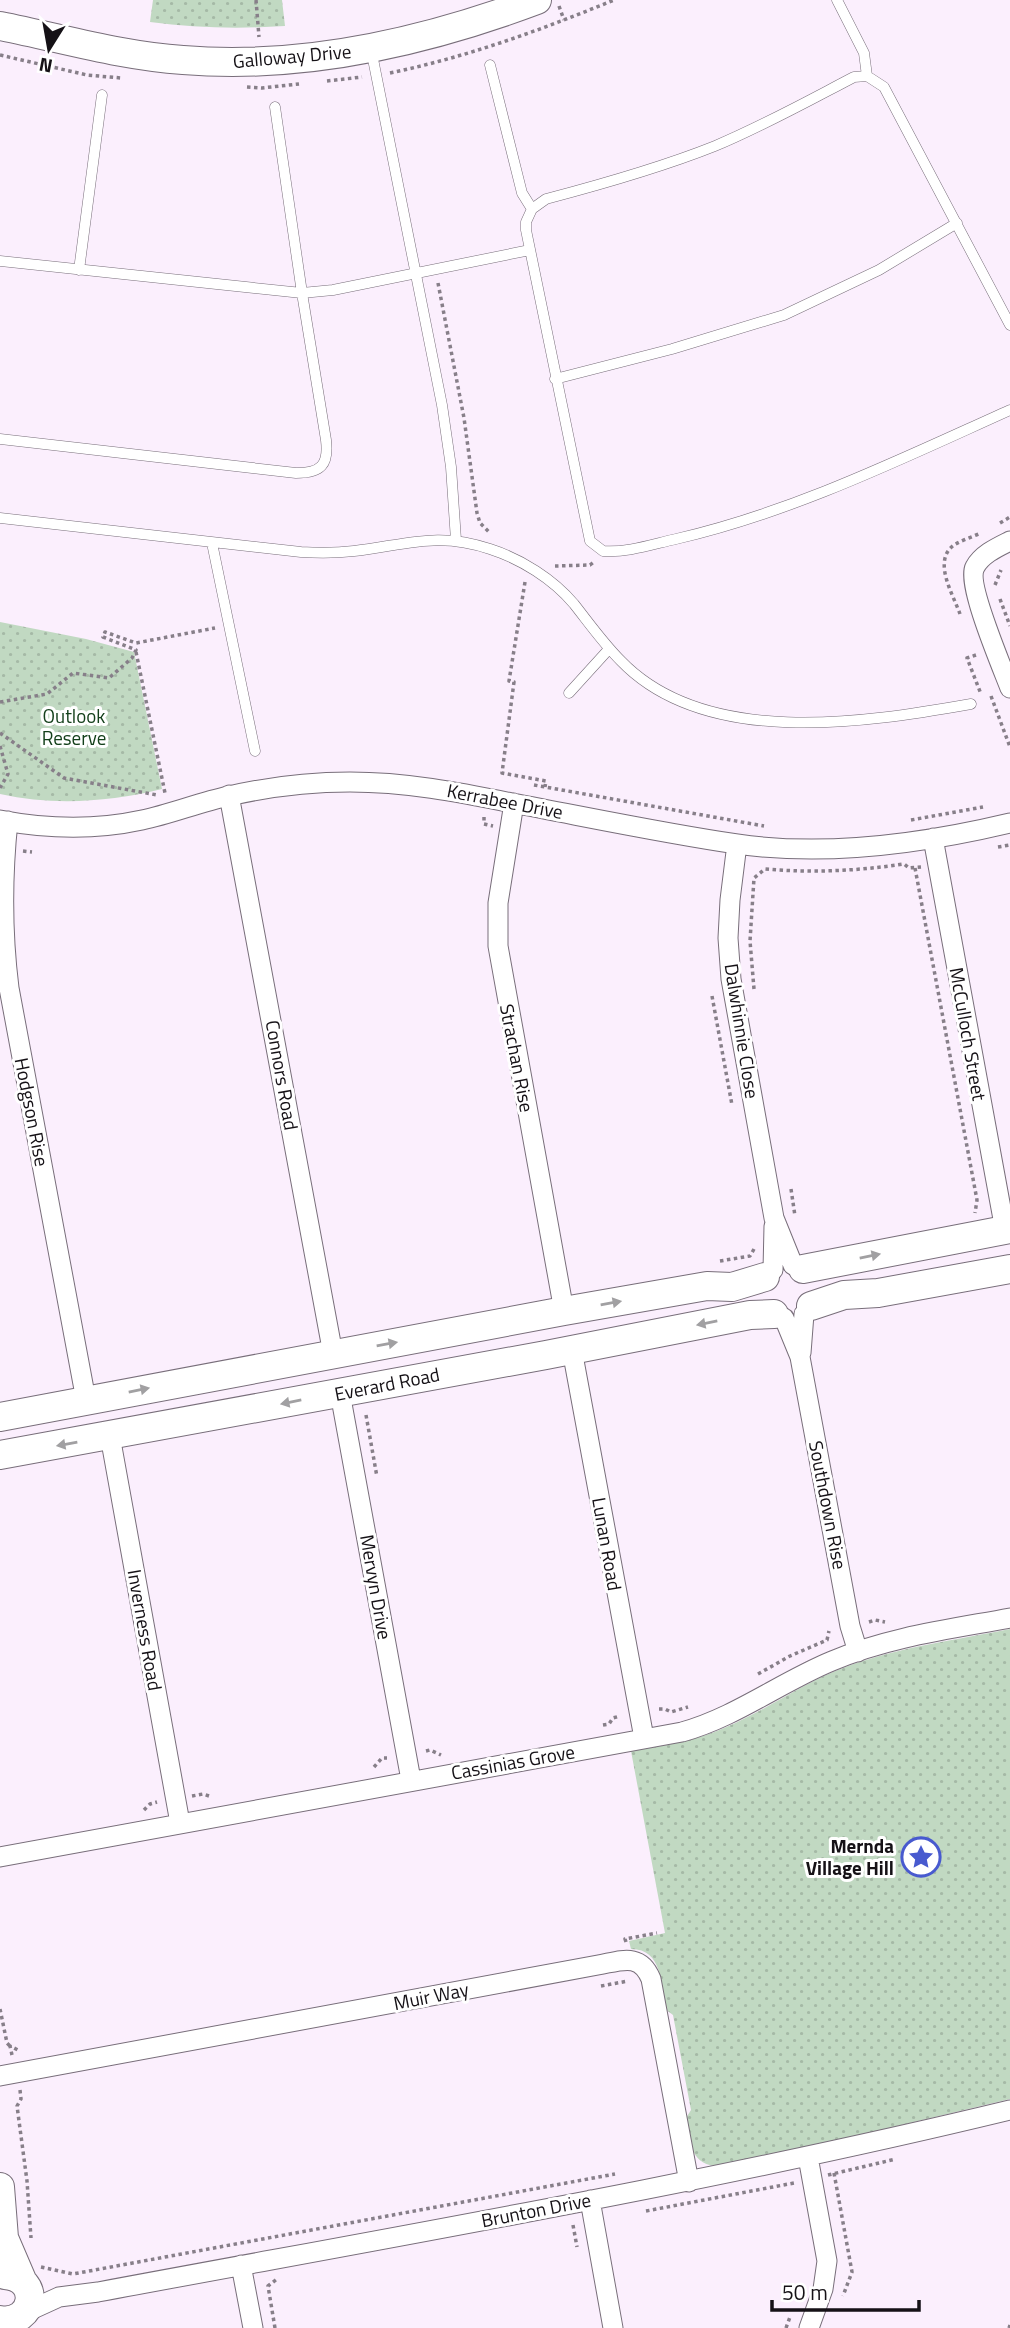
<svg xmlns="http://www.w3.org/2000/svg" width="1010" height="2328" viewBox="0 0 1010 2328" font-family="'Titillium Web',sans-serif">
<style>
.park{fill:url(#park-dots)}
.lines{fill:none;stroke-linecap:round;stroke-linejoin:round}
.lane-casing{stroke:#786e7a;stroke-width:11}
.street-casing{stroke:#786e7a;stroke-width:21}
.secondary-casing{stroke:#786e7a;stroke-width:30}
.path{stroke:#877f89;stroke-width:3.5;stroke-dasharray:3.5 3.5;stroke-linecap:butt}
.lane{stroke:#fff;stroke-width:10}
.street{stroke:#fff;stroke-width:19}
.secondary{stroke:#fff;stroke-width:28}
.oneway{fill:#a1a0a2}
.labels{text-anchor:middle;stroke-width:6;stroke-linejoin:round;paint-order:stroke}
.street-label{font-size:19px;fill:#151116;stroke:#fff}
.park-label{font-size:19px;fill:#14401b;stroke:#fff}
.poi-label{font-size:19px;font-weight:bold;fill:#151116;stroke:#fff;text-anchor:end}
</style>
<defs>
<pattern id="park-dots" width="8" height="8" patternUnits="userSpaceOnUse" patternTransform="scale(1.75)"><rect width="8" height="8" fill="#c1d9c2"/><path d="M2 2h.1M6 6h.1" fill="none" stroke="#a5b9a6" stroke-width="1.8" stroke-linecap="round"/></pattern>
</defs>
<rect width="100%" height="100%" fill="#fbeffd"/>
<path class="park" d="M153,0H282L285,26C239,29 195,28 150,22Z
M0,622L86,639L134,652L162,789C109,802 54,806 0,794Z
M1010,1629V2099L785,2153L715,2166C689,2163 690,2139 686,2118L691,2110L673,2015L665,2009C661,1985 663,1949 631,1949L629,1941L665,1933L631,1751C662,1746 695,1741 724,1728C767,1710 804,1682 848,1666C900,1647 956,1640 1010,1629Z"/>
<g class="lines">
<g class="lane-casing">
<path id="lane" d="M837,0L864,53L867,76L884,87L1010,325
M371,49L442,405L451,467L456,540
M490,65L522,193L532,209
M867,76L854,77C808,101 763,126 715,146C660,168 603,184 546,199L532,209L526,222V230L590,541L603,551C627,553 653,544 676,539C793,512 901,459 1010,410
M0,261L302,293L333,290L530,250
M79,270L102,95
M555,379L672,349L784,315L879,270L957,223
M0,439L296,473C321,473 329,465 326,440L302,293L275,107
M0,518L301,552C319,553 337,553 354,551C406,545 438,531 490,549C521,559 553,579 574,604C589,623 603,643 621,661C705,748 864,723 971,704
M212,543L255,751
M569,693L609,649"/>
</g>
<g class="street-casing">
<path id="street" d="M1010,541C998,547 982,554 975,567C966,583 1002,667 1010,688
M229,795L333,1354
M514,803L498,903V946L564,1311
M0,820C47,829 96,830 142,820C171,814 200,802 229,796C268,787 310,782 350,782C405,782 458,792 512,803C587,817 662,833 737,844C827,857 922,844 1010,823
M8,821C2,878 2,932 9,988L86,1400
M933,838L1005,1230
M737,844L730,900L728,938L731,979L774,1218L793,1265
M773,1270L774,1226
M784,1318L800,1357L850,1626L858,1652
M572,1350L644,1738
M801,1353L804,1314
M340,1393L411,1780
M110,1436L180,1823
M0,1857L682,1732C736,1717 781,1682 832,1661C888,1637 951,1629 1010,1618
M0,2076L598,1965C621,1961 640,1952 651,1979L689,2182
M808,2157L827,2261L823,2289L809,2328
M590,2200L613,2328
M241,2265L253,2328
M24,2313L59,2297L98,2292C403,2235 709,2183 1010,2110"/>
</g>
<g class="secondary-casing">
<path id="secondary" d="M0,26C61,38 121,56 183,60C304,70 425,42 537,0
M803,1269L1010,1229
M811,1306L844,1295L878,1293L1010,1269
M0,1417L564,1311L707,1286L732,1287L765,1277
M0,1455L546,1355L750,1315L774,1314
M0,2187L4,2238L22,2280
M0,2320C35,2325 42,2278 5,2275"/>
</g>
<path class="path" d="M256,0L259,37
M559,6L564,20
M0,55L87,75L121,78
M390,73C467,57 541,30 614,0
M327,81L362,77
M247,87L262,88L299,84
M438,283L464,418L477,513L480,523L490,533
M1000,523L1010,517
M555,566L590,565L595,561
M525,582L509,681L514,682L502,773L546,781L545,787
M995,585L1001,570
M1000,599L1010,626
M960,614C953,594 932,561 954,545C962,540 972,537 981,533
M136,652L165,793
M976,655L967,658L981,694
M991,696L1010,747
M0,702L47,694L73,673L109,678L132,658L136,650L103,637L105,632L136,643L215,628
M0,733L64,778L157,795
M0,746L8,774L0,788
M534,785L764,826
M484,817V824L493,826
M911,820L983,807
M998,847L1010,845
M23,851L32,852
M915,868L977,1200L975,1213
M754,989L750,941L754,878L765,869C812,873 857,871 904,864L909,868L921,867
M712,996L732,1105
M791,1189L795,1216
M720,1261L750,1256L754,1249
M366,1415L377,1477
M869,1622L875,1620L885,1622
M758,1674L790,1656L827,1640L829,1631
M659,1709H665L671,1712L688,1707
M603,1725L609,1724L613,1718L620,1716
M426,1751L430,1750L441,1755
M374,1767L382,1758H387
M192,1796L203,1794L212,1797
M144,1810L150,1804L157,1802
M626,1942L625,1939L657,1933
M601,1986L628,1981
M0,2009L7,2043L10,2046
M12,2055L10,2046L20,2051
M20,2090L21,2099L17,2106L27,2181L31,2238
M834,2173L852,2272L843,2296
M828,2175L896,2159
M646,2211L794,2183
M573,2225L577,2247
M41,2267L73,2274L615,2174
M275,2328L268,2286L277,2279
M786,2328L790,2317
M1009,2328L1010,2325"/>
<use href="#lane" class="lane"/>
<use href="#street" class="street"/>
<use href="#secondary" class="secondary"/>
</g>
<defs><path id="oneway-solid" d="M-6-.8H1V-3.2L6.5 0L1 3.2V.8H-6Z" transform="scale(1.75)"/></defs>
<g class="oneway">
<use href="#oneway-solid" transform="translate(870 1256) rotate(-11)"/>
<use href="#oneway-solid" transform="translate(611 1303) rotate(-10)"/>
<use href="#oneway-solid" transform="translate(707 1323) rotate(169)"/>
<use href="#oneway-solid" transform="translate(387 1344) rotate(-10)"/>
<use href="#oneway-solid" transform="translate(139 1390) rotate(-11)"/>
<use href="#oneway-solid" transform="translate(291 1402) rotate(169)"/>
<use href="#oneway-solid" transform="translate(67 1444) rotate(170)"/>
</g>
<defs>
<g id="sight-ring" transform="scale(2.0125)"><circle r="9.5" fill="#fff" stroke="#485acf" stroke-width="1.5"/><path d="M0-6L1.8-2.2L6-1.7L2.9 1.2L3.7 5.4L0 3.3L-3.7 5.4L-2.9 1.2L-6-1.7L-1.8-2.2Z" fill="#485acf"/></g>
</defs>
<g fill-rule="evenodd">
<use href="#sight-ring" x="921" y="1857"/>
</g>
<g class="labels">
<g class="street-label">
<text transform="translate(292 56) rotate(-5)" y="7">Galloway Drive</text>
<text transform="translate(505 801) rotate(11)" y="7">Kerrabee Drive</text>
<text transform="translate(742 1031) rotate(81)" y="7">Dalwhinnie Close</text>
<text transform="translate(968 1034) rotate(80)" y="7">McCulloch Street</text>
<text transform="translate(517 1058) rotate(79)" y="7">Strachan Rise</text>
<text transform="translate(282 1075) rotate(80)" y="7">Connors Road</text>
<text transform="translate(32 1112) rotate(79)" y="7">Hodgson Rise</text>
<text transform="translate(387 1384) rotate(-11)" y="7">Everard Road</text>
<text transform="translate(828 1505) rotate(79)" y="7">Southdown Rise</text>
<text transform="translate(607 1544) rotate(80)" y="7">Lunan Road</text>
<text transform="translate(376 1587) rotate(80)" y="7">Mervyn Drive</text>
<text transform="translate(145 1630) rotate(80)" y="7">Inverness Road</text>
<text transform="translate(513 1762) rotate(-10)" y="7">Cassinias Grove</text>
<text transform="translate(431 1996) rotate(-11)" y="7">Muir Way</text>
<text transform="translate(536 2210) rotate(-11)" y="7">Brunton Drive</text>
</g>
<g class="park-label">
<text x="74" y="723">Outlook<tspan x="74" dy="22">Reserve</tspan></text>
</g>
<g class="poi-label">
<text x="894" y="1853">Mernda<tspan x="894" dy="22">Village Hill</tspan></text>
</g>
</g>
<g transform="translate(49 49) rotate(191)" stroke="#ffffff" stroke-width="5" paint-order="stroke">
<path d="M0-5L12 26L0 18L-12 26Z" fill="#151116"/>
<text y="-10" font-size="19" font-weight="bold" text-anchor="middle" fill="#151116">N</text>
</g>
<path d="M772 2300v10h147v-10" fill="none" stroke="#151116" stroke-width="3.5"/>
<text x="782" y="2300" font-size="21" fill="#151116" stroke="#ffffff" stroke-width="5" paint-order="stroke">50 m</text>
</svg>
